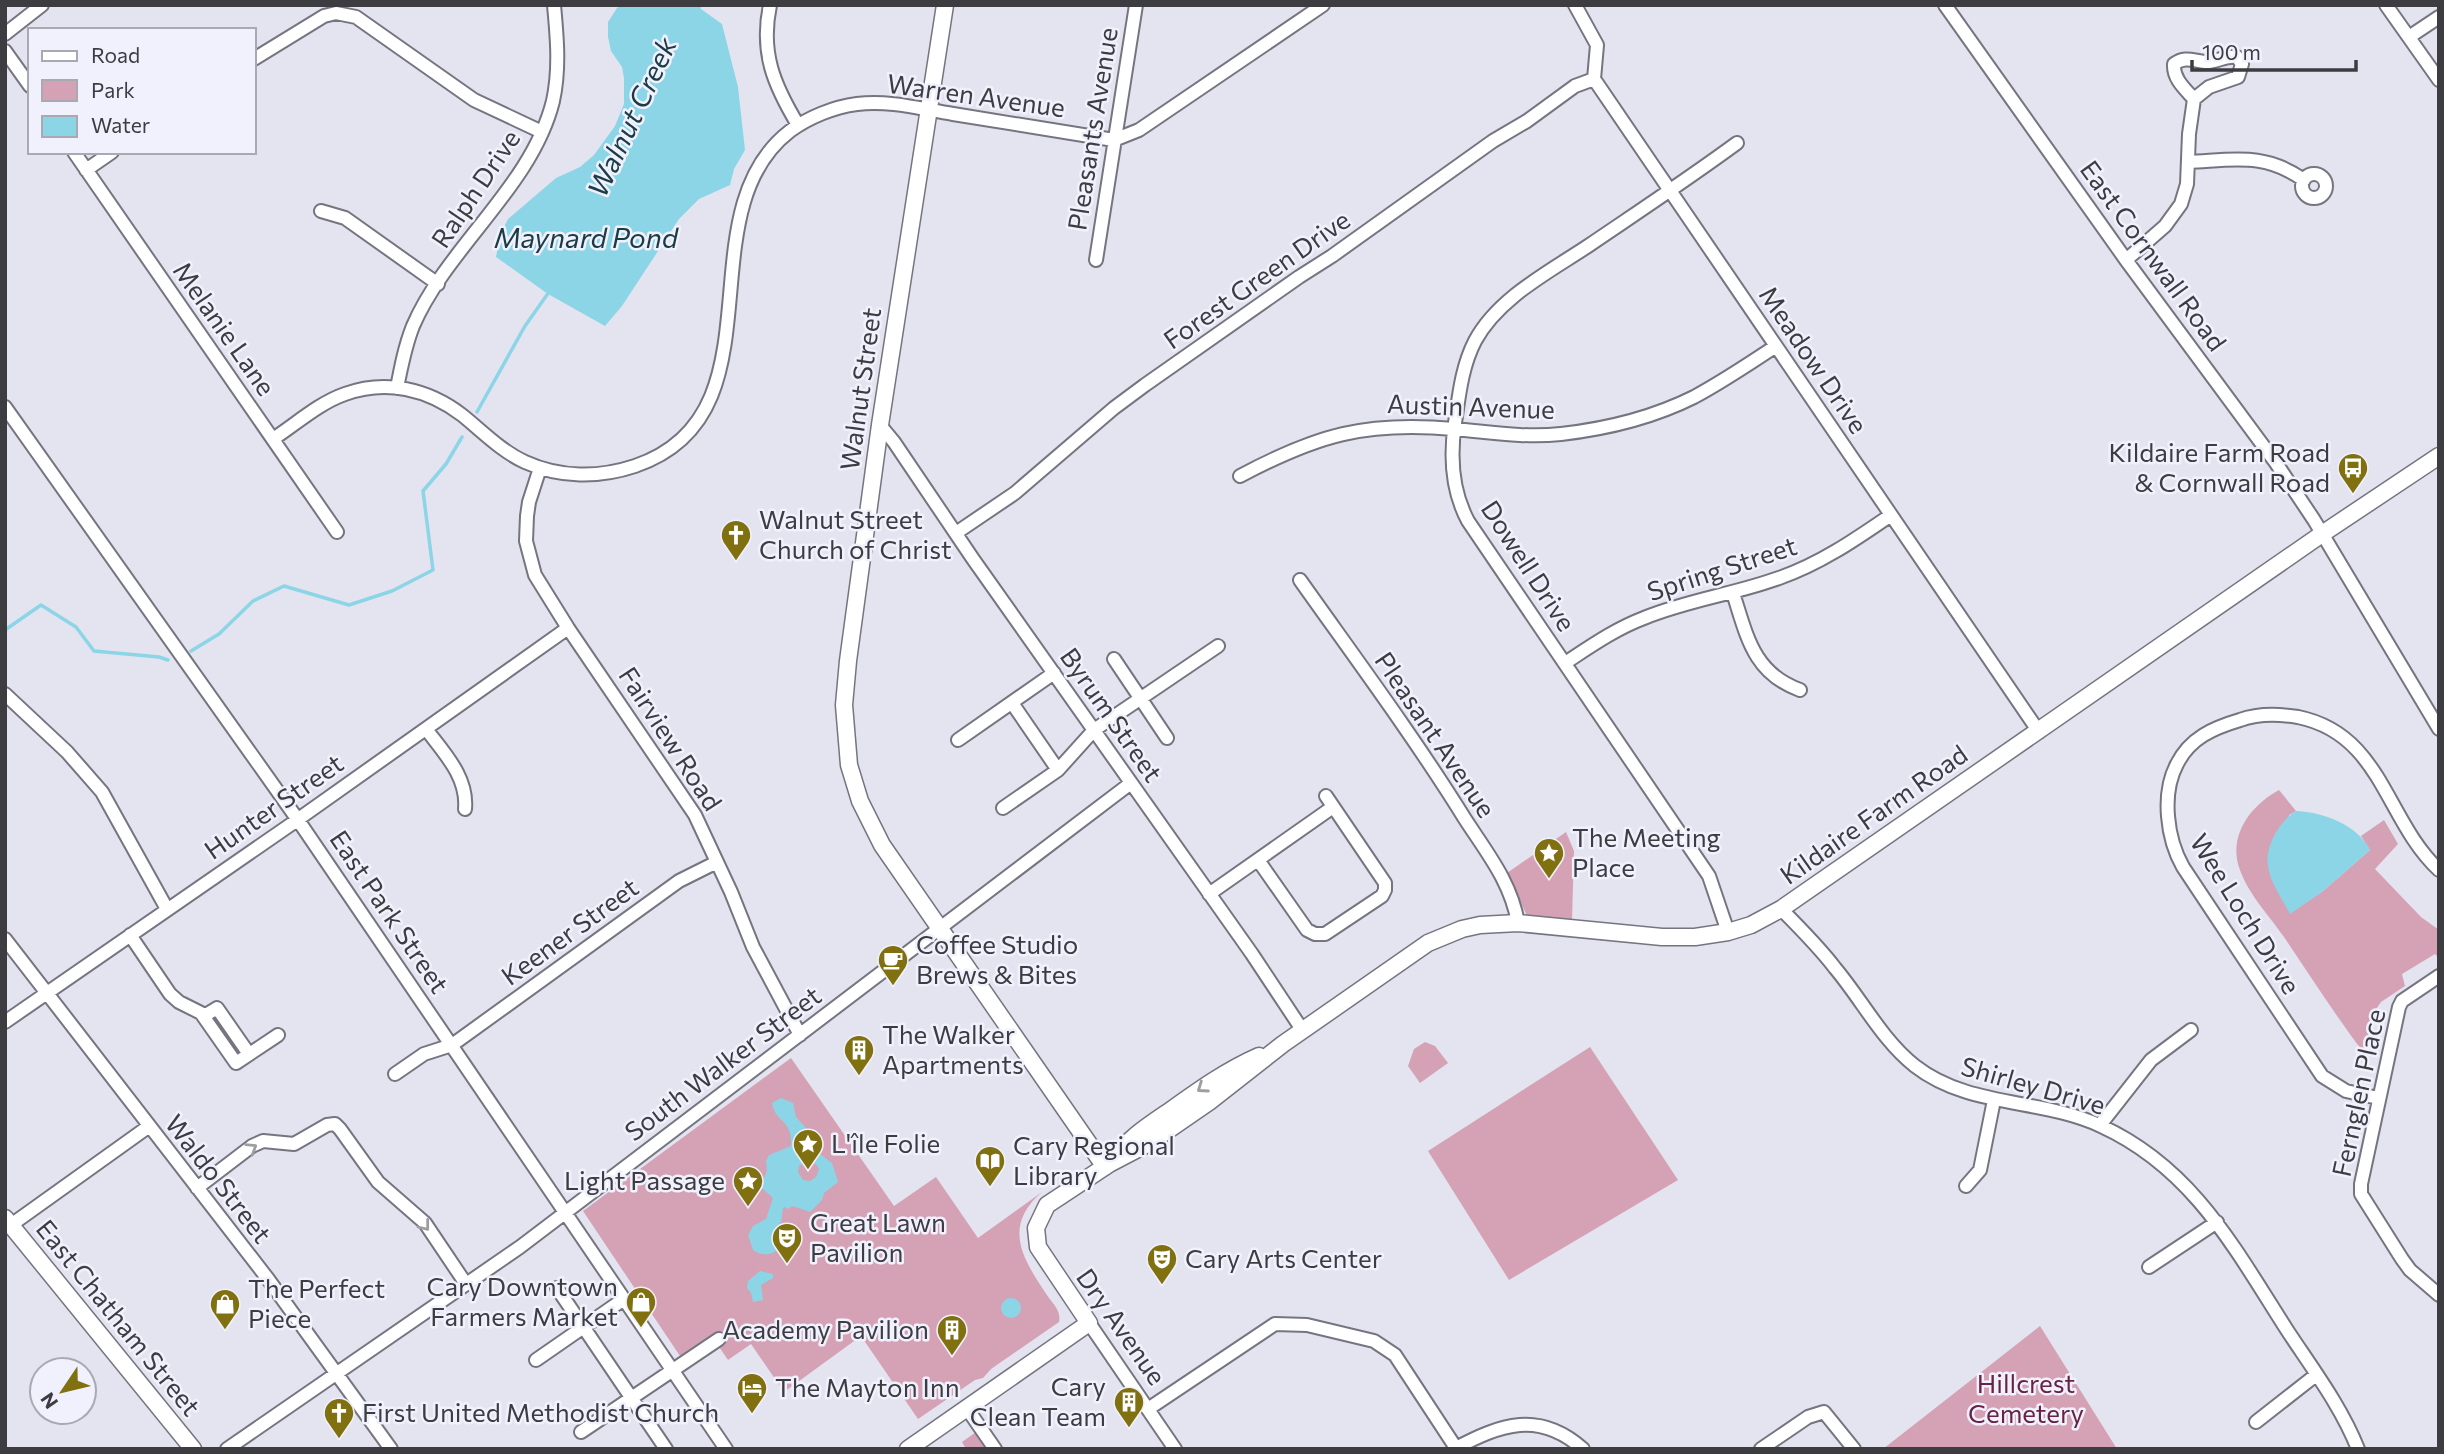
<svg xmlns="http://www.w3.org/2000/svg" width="2444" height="1454" viewBox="0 0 2444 1454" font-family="Commissioner,sans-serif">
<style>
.green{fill:#d5a1b5}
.water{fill:#8cd5e7;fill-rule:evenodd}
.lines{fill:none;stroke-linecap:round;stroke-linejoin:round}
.stream{stroke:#8cd5e7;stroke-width:3.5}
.minor-casing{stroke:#757580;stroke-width:16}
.major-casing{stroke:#757580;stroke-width:19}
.minor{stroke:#fff;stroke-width:12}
.major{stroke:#fff;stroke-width:16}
.oneway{stroke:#9e9ea0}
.labels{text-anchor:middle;stroke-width:5;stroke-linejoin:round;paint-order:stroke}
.street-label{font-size:26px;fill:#3c3c41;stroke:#f1f1fd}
.poi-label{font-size:26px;fill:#3c3c41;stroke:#f1f1fd;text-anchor:start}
.park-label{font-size:26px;fill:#682243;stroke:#f1f1fd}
.water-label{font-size:28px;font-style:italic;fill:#1a3d45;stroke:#f1f1fd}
</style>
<rect width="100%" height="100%" fill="#e3e4f0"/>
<path class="green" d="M2279,790L2296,811L2289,815L2290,913L2323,891L2370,850L2361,836L2384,820L2398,844L2375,869L2421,917L2439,930V958L2435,954L2402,974L2405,986L2381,1002L2374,1012L2367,1057C2337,1018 2311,977 2284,937C2268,914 2246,892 2238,864C2230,832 2253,804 2279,790Z
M1566,832L1574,851L1572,920L1527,916L1507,873Z
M1425,1042L1435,1046L1448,1063L1420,1083L1408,1066L1414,1049Z
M1590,1047L1678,1180L1509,1280L1428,1151Z
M791,1058L894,1206L936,1177L978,1238L1042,1192C1000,1228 1025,1262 1049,1298C1055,1306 1061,1312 1059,1322L991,1369L983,1378L975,1380L918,1419L861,1336L784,1392L751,1344L728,1360L711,1335L680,1356L583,1211Z
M2040,1326L2117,1449H1883Z
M979,1430L992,1449H966L962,1442Z"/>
<path class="water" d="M623,5H700L701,9L722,24L738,87L745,150L734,169L730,185L699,199L679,219L622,306L605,326L548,294L496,257L500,235L508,219L556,178L580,167L594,155L615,126L624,104V78L622,67L611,51L608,37V22L617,8Z
M2296,811C2323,812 2358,825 2370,850L2323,891L2290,914C2275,886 2258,867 2274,836C2279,826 2287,816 2296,811Z
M781,1098L793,1103L796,1117L814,1137L820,1154L832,1163L838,1182L824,1193L822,1200L810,1212L793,1206L787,1209L785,1207L783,1208L781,1224L780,1222L778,1226C790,1245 771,1263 753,1250L748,1235L753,1226L766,1219L773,1198L761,1187L767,1170L766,1161L769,1155L791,1146C793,1119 775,1123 772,1103ZM807,1161L816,1164L819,1169L816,1177L810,1181L803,1180L798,1172L799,1166Z
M760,1271L773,1274V1278L761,1285L763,1300L753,1302L751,1293L747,1288L748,1281Z
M1001 1308a10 10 0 1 1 20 0a10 10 0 1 1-20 0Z"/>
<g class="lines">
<path class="stream" d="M477,412L525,326L549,292
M5,630L41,605L76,627L94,651L159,657L168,660
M191,651L219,634L253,601L284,586L349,605L392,591L433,570L423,491L446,464L462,437"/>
<g class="minor-casing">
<path id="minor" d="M770,5C760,53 774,85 798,125
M1575,5L1597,45L1594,79L2039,732
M1945,5L2126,260L2276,463L2314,520L2439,729
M2386,5L2439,80
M5,34L42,5
M2409,37L2439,17
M5,51L30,86
M254,59L324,16L336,13L356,17L474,100L542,132
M74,152L337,532
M2188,162C2234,160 2264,152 2304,180
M86,170L112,152
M2302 186a12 12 0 1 1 24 0a12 12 0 1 1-24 0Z
M321,211L345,218L438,284
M1096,260L1136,5
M2126,260L2165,226L2181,204L2187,184L2189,134L2194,99C2185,89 2173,79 2174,64C2186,55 2195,62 2208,62C2219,61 2227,55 2237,57L2242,64L2238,77L2209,87L2194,99
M397,388C401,367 405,346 413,326C447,247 532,186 553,101C560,69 557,37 554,5
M5,407L298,820L726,1449
M880,425L894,442L973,559L1252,954L1303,1031
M273,439C296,424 319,403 345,394C386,379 428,389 462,415C482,431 501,451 525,462C560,478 599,478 635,466C786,415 682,214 790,131C809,117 834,107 857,104C890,100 921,109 953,114C1006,123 1060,131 1114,140L1139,130L1323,5
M540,468L529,502L527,516L526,541L535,575L568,628L695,815L731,892L753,947L800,1035
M1240,476C1317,435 1366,421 1454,429C1490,432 1524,438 1561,434C1605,429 1654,417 1694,397C1722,382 1749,364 1776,346
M956,533L1015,493L1114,408L1145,385L1299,277L1332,256L1493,141L1527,121L1575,86L1594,79
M1300,580C1356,659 1414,737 1465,819C1487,853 1511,882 1518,923
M1733,593C1747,636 1753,673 1800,690
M1114,659L1167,738
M1565,663C1591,646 1615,629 1644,618C1688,600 1735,594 1779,578C1820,564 1856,539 1891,515
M5,694L67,752L102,792L167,909
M1012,703L1058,770
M426,729C444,753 468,777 465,809
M958,740L1054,673
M1003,808L1058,770L1094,730L1218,646
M1258,860L1307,930L1315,934H1325L1382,896L1385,890V883L1326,796
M1209,894L1333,807
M1781,909C1800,928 1819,947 1835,968C1862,1000 1882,1040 1915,1066C1969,1108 2041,1098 2101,1126C2193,1168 2235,1249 2287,1330C2312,1368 2341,1406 2358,1449
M1728,932L1709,876L1468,521C1452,491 1450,456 1455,423C1459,395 1462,366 1475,341C1498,298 1549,272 1588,246C1638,212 1688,179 1737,143
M130,935L170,994L179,1002L201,1013L236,1063L278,1035
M5,939L268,1279L391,1449
M2439,976L2402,1001L2399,1007L2361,1184V1194L2402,1259L2410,1270L2439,1295
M204,1016L217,1008L249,1054
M5,1022L290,825L568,628
M395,1074L424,1054L452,1045L679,881L717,862
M2378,1098L2346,1091L2322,1076L2183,867C2167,839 2161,794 2177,764C2190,738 2213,728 2240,720C2259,713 2279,714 2298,717C2382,734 2385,820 2439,870
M2100,1125L2151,1060L2191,1030
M1966,1186L1980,1170L1994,1100
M197,1188L252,1146L263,1141L294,1144L327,1125L335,1124L340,1129L378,1182L425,1223L466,1284
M11,1225L148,1127
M2149,1267L2217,1222
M557,1288L666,1449
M1089,1323L1175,1449
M536,1360L624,1299
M966,1407L995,1449
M1148,1409L1275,1324L1307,1325L1374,1341L1395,1355L1456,1448
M2256,1422L2316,1375
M581,1432L719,1339
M227,1449L520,1247L1131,783
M1454,1449C1501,1424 1539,1410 1583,1449
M1761,1449L1808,1417L1824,1412L1854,1449"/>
</g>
<g class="major-casing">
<path id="major" d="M945,5L880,425L848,661L844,705L849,765L860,801L882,845L1105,1167
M1113,1160C1128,1138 1149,1125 1171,1110C1199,1090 1227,1070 1259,1056
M5,1218L193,1449
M908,1449L1089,1323L1038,1247L1036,1228L1047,1205L1109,1164L1151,1142L1209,1102L1283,1044L1428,943L1462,929L1480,925L1518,923L1662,937H1695L1728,932L1751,925L1781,909L2322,534L2439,456"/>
</g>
<use href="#minor" class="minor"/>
<use href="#major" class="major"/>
</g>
<defs><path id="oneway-chevron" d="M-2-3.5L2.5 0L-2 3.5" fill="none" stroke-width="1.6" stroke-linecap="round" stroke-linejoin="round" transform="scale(1.75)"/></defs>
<g class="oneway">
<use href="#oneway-chevron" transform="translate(1202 1088) rotate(145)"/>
<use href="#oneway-chevron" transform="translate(252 1148) rotate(-32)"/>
<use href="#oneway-chevron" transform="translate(425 1226) rotate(52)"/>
</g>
<defs>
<g id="bus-pin" transform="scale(1.575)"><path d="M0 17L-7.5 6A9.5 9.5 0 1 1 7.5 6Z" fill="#817010" stroke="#f1f1fd"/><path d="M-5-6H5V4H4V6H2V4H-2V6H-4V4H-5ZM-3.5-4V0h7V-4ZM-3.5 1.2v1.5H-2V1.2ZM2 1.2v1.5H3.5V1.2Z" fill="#fff"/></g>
<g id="church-pin" transform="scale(1.575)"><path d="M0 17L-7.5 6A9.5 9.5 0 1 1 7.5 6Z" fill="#817010" stroke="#f1f1fd"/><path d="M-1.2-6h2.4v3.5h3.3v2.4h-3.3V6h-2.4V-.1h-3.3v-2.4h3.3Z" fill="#fff"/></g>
<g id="sight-pin" transform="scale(1.575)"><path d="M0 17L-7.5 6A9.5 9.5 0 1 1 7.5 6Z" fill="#817010" stroke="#f1f1fd"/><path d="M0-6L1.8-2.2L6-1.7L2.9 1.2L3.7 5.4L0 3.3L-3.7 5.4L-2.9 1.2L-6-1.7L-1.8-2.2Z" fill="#fff"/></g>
<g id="cafe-pin" transform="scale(1.575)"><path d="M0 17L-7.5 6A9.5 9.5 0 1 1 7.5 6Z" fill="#817010" stroke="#f1f1fd"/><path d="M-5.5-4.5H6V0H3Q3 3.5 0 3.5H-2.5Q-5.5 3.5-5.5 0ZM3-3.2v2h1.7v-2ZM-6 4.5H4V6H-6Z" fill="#fff"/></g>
<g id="building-pin" transform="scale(1.575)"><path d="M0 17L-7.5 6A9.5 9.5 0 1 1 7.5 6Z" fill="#817010" stroke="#f1f1fd"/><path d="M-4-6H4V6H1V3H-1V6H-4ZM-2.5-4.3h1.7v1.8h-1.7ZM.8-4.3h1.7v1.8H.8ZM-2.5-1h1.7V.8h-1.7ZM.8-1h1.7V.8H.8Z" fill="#fff"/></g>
<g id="library-pin" transform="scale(1.575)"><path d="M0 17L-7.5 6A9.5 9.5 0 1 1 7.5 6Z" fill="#817010" stroke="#f1f1fd"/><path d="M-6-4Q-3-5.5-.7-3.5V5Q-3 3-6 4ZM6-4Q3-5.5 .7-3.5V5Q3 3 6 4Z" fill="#fff"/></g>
<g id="theatre-pin" transform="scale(1.575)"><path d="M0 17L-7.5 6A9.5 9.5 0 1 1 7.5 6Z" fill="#817010" stroke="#f1f1fd"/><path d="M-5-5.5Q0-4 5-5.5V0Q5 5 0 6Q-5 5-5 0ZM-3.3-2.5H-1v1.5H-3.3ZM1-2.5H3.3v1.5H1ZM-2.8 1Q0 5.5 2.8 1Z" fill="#fff"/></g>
<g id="shop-pin" transform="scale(1.575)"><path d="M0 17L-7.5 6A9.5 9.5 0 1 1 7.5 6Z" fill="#817010" stroke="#f1f1fd"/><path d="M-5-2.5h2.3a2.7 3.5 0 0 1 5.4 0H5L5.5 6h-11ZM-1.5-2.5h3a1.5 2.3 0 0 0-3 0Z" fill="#fff"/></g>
<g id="hotel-pin" transform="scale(1.575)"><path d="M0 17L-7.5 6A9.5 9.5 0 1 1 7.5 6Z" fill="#817010" stroke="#f1f1fd"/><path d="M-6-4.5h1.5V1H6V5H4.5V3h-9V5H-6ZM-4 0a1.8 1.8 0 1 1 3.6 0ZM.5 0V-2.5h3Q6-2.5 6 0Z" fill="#fff"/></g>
</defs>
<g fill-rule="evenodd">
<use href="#bus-pin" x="2353" y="468"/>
<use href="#church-pin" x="736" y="535"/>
<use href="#sight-pin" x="1549" y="853"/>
<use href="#cafe-pin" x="893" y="960"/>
<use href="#building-pin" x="859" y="1050"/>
<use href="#sight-pin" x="808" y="1144"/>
<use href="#library-pin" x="990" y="1161"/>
<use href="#sight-pin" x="748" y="1181"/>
<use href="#theatre-pin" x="787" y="1238"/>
<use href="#theatre-pin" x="1162" y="1259"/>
<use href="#shop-pin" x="641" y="1302"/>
<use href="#shop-pin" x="225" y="1304"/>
<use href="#building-pin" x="952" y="1330"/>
<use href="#hotel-pin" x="752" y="1388"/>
<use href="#building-pin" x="1129" y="1402"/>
<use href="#church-pin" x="339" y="1413"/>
</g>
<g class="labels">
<g class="street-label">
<text transform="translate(976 96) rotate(8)" y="9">Warren Avenue</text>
<text transform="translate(1093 129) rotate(-81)" y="9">Pleasants Avenue</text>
<text transform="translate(476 189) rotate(-56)" y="9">Ralph Drive</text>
<text transform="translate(2153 256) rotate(54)" y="9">East Cornwall Road</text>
<text transform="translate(1257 280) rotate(-35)" y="9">Forest Green Drive</text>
<text transform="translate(224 329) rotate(55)" y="9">Melanie Lane</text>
<text transform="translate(1813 360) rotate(56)" y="9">Meadow Drive</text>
<text transform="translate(861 389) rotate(-82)" y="9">Walnut Street</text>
<text transform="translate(1471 407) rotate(2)" y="9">Austin Avenue</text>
<text transform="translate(1528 566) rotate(57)" y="9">Dowell Drive</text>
<text transform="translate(1722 569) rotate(-18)" y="9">Spring Street</text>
<text transform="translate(1111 715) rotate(55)" y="9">Byrum Street</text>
<text transform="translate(1435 735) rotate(56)" y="9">Pleasant Avenue</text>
<text transform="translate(670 739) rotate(57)" y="9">Fairview Road</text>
<text transform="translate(274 807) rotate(-35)" y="9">Hunter Street</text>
<text transform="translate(1874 815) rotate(-35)" y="9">Kildaire Farm Road</text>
<text transform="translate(389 912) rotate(56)" y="9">East Park Street</text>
<text transform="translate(2245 914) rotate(58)" y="9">Wee Loch Drive</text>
<text transform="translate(570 932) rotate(-36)" y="9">Keener Street</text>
<text transform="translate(723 1064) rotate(-37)" y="9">South Walker Street</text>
<text transform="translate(2033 1086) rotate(16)" y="9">Shirley Drive</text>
<text transform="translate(2359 1093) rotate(-78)" y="9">Fernglen Place</text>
<text transform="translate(218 1179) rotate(52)" y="9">Waldo Street</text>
<text transform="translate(118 1318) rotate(51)" y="9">East Chatham Street</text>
<text transform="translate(1121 1327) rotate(55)" y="9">Dry Avenue</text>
</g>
<g class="poi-label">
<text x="2330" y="462" text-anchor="end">Kildaire Farm Road<tspan x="2330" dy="30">&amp; Cornwall Road</tspan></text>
<text x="759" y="529">Walnut Street<tspan x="759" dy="30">Church of Christ</tspan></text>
<text x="1572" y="847">The Meeting<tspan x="1572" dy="30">Place</tspan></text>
<text x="916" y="954">Coffee Studio<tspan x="916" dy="30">Brews &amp; Bites</tspan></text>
<text x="882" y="1044">The Walker<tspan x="882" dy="30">Apartments</tspan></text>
<text x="831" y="1153">L'île Folie</text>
<text x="1013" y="1155">Cary Regional<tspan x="1013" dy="30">Library</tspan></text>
<text x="725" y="1190" text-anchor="end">Light Passage</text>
<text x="810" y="1232">Great Lawn<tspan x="810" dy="30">Pavilion</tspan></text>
<text x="1185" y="1268">Cary Arts Center</text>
<text x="618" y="1296" text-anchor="end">Cary Downtown<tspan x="618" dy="30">Farmers Market</tspan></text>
<text x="248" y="1298">The Perfect<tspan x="248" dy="30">Piece</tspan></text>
<text x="929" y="1339" text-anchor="end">Academy Pavilion</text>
<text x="1106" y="1396" text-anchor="end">Cary<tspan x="1106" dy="30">Clean Team</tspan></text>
<text x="775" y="1397">The Mayton Inn</text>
<text x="362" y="1422">First United Methodist Church</text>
</g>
<g class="park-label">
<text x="2026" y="1393">Hillcrest<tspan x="2026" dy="30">Cemetery</tspan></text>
</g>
<g class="water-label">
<text transform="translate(632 117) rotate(-65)" y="10">Walnut Creek</text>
<text x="586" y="248">Maynard Pond</text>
</g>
</g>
<rect width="2444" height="1454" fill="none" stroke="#3c3c41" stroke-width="14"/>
<rect x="28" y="28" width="228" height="126" fill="#f1f1fd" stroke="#a9a9b2" stroke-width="2"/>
<rect x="42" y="51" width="35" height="10" fill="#ffffff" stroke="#a9a9b2" stroke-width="2"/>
<text x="91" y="63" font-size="21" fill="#3c3c41">Road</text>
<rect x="42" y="80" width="35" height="21" fill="#d5a1b5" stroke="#a9a9b2" stroke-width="2"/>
<text x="91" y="98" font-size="21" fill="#3c3c41">Park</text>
<rect x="42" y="116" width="35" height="21" fill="#8cd5e7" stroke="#a9a9b2" stroke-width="2"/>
<text x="91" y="133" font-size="21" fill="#3c3c41">Water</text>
<g transform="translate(63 1391) rotate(235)"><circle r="33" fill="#f1f1fd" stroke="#a9a9b2" stroke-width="2"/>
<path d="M0-5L12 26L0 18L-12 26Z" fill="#817010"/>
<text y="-10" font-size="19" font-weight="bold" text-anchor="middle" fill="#3c3c41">N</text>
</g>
<path d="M2192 60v10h164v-10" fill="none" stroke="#3c3c41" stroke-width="3.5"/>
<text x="2202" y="60" font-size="21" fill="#3c3c41" stroke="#f1f1fd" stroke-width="5" paint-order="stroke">100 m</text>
</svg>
